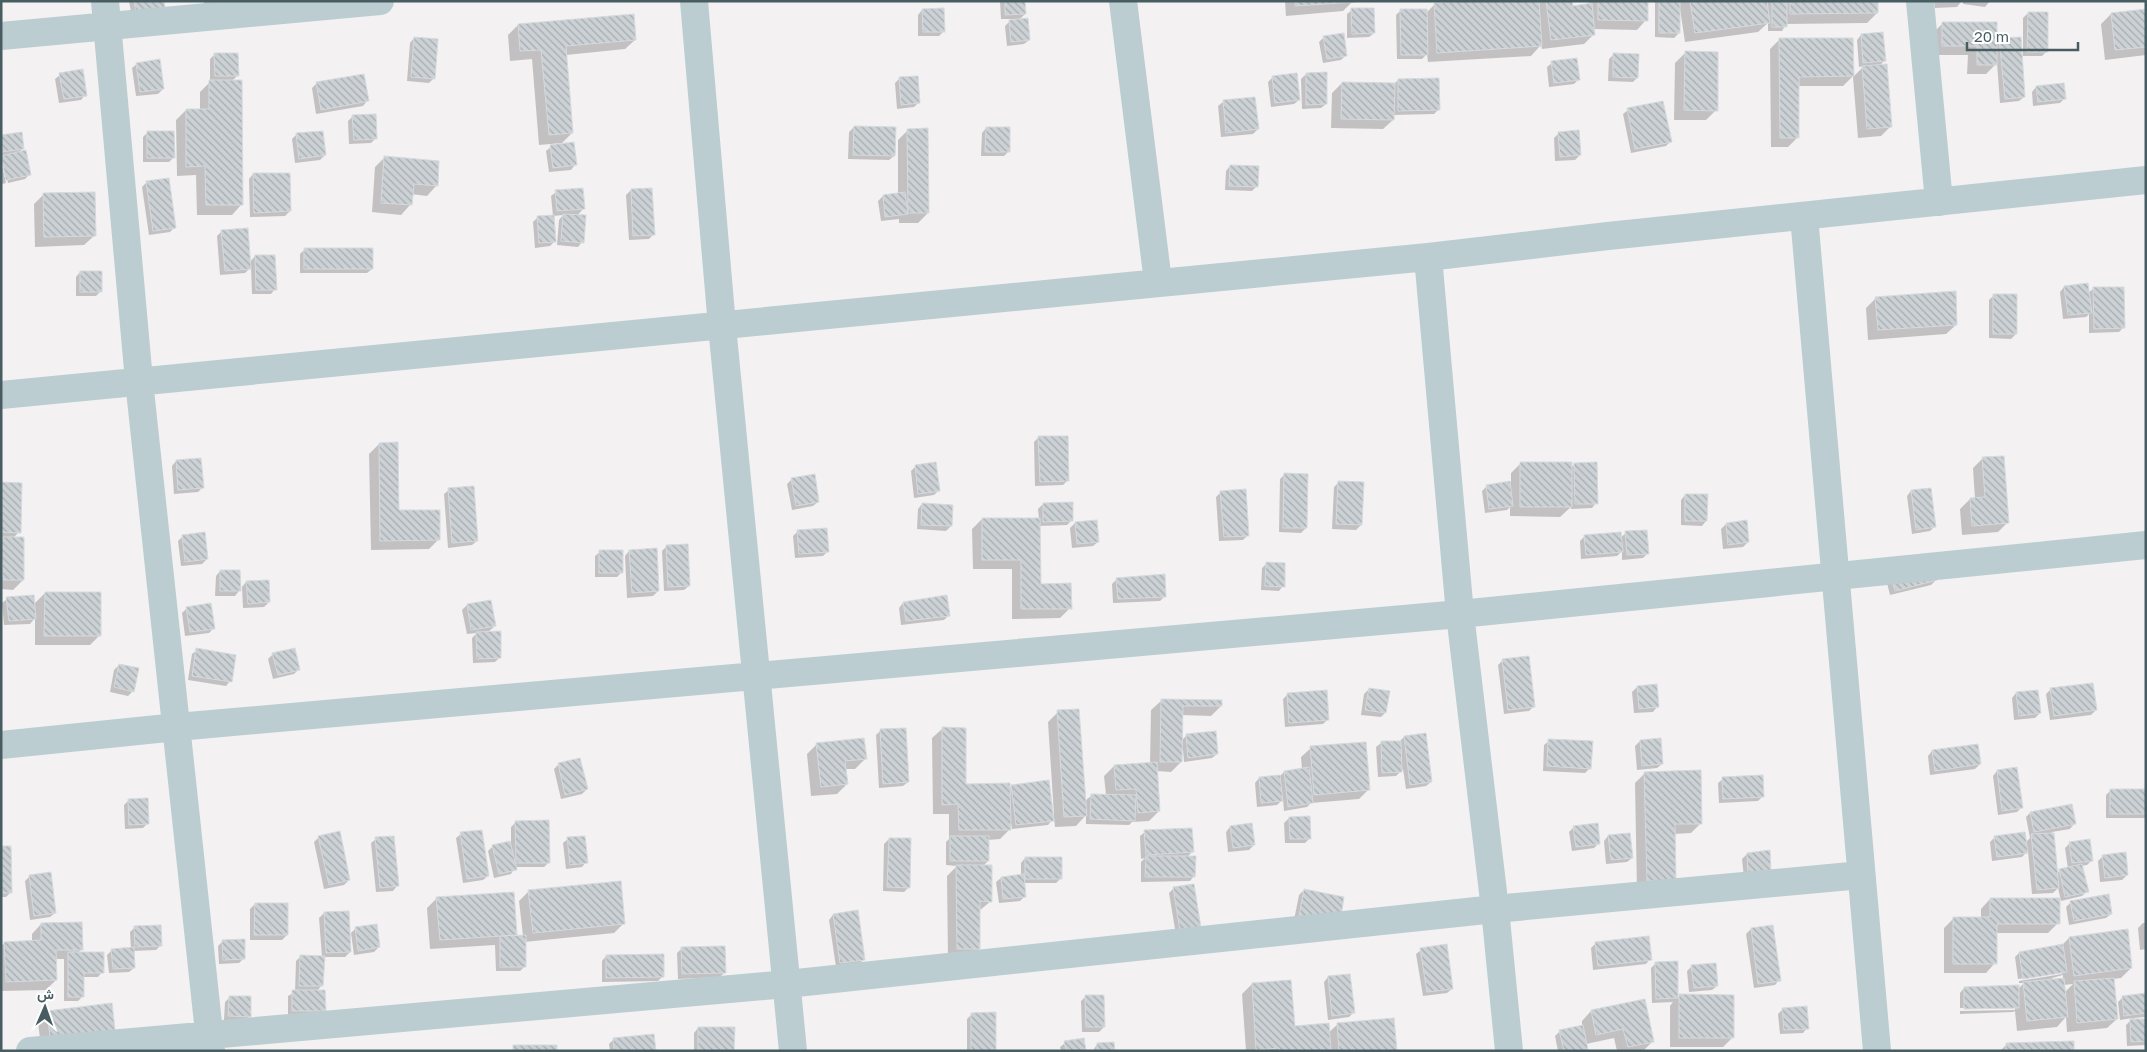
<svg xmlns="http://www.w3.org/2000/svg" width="2147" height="1052" viewBox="0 0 2147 1052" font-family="'Golos Text',Vazirmatn,sans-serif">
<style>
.shadow{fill:#0003;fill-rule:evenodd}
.building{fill:url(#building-back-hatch);stroke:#d5dade}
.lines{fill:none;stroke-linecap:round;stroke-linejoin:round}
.minor{stroke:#bbcdd0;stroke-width:28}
</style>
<defs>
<pattern id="building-back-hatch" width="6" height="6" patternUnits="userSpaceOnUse" patternTransform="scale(1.25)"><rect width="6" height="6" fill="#cbd1d4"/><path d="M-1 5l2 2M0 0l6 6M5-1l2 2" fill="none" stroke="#a7adaf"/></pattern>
</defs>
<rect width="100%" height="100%" fill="#f4f1f2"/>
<path class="shadow" d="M129,1H163L132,17Z
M204,1H226L204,4Z
M1000,1H1024L1025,14L1018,21L1029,40L1024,44L1007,46L1005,26L1009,22L1016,21V19H1001Z
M1285,1H1353L1343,11L1286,16Z
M1483,1H1571L1572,7L1589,5V1H1647L1646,20L1637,30L1593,29L1594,34L1584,44L1542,49L1541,45L1531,56L1428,62L1427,54L1422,59H1397L1396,15L1401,10L1426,13L1435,4Z
M1655,1H1765L1766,4L1767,1H1877V13L1867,23L1786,24L1782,31H1768V23L1758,32L1685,42L1680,9L1679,33L1674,38L1655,37Z
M1934,1H1961V2L1957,7L1935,8Z
M1963,1H1990L1985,7L1963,4Z
M922,10L944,31L939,36H918V15Z
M1352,10L1374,33L1369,37L1347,38V14Z
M2146,10V55L2105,60L2101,24L2111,14Z
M2028,13L2047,51L2042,56H2023V18Z
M1943,23L1996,44L2000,40L2024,97L2019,101L2000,103L1997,63L1986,74H1967L1968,55H1933V33Z
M518,25L635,40L625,49L566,55L572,133L562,143L539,145L532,59L510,61L508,35Z
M1861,35L1885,60L1879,66L1891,126L1881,136L1858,138L1853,77L1864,66L1859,67L1857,40Z
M1324,37L1346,55L1341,60L1323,63L1319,42Z
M414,38L434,78L429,83L407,81L410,43Z
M1780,39L1853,76L1843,86H1798V137L1788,147H1771L1770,49Z
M1685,53L1716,110L1706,120H1674L1675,63Z
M215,54L238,75L231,82L241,205L232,215H197L196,175L177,176L176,120L186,110L200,111V92L210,82V59Z
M1614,54L1637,78L1633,82L1608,81L1609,59Z
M1552,63L1579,79L1574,84L1549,87L1547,67Z
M137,64L163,89L158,94L136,96L132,68Z
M1306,74L1326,104L1321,108L1302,109L1301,79Z
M60,75L85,95L81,100L59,103L55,79Z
M1272,78L1299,100L1294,104L1271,107L1268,82Z
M899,79L919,102L914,107L897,109L895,83Z
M1398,80L1439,109L1434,114L1393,115V120L1383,129L1331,128L1332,93L1342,83L1394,84Z
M316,84L367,101L363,106L316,114L312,88Z
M2036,87L2065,98L2060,103L2033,106L2032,92Z
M1223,102L1258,129L1253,134L1221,137L1218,106Z
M1628,110L1670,142L1666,146L1631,153L1623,114Z
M353,116L376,138L371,143L349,144L348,121Z
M854,127L894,156L889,160L848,159L849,132Z
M986,128L1008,152L1004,156H981L982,133Z
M908,130L928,213L918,223H899V219L881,221L878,201L883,196L898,194V140Z
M147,133L174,157L169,162H143V137Z
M1559,133L1580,155L1575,160L1555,161L1554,138Z
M296,135L325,155L320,160L295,163L292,139Z
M1,137L23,148L18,154L30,174L25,179L8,183L3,159H1L4,155L1,156Z
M551,147L575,165L571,170L549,172L546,151Z
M385,157L436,186L427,196L411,194L410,205L401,215L372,212L375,167Z
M1,161L6,183L2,184L1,180Z
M1230,166L1256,187L1252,191L1225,190L1226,171Z
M253,174L290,211L285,216L250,217L249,179Z
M147,182L175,227L170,232L149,235L142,187Z
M631,190L654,234L649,239L629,240L626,195Z
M556,192L583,209L577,216L582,242L578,247L557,245L559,220L563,215L553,216L551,196Z
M44,194L94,236L84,245L35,247L34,204Z
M537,218L555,241L550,246L535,248L533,222Z
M222,231L250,262L255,256L275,289L271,294H252L251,267L245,273L220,275L217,236Z
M305,249L372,269L367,273H300V254Z
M80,272L101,291L96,296H76V277Z
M2064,287L2088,293L2093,289L2124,327L2119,332L2089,333V314L2086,317L2063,319L2060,292Z
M1993,296L2016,334L2011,339L1989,338V300Z
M1876,298L1956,325L1946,334L1868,340L1866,308Z
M1038,438L1068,480L1063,485L1035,486L1034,442Z
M379,444L398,511L439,539L429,549L371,550L369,454Z
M1983,458L2008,522L1998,532L1962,535L1960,509L1970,499H1975L1973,468Z
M176,461L203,487L198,492L174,494L172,466Z
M1521,463L1571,468L1575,464L1596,503L1592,508L1571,509V507L1560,517L1510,516V507L1507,510L1485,513L1482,491L1487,486L1511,482V473Z
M915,467L939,490L934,495L914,498L911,471Z
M1284,475L1306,528L1301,533L1279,532L1280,479Z
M792,479L818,502L813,506L792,510L787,484Z
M1339,482L1361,525L1356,530L1332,529L1334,487Z
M1,483L19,532L13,538L23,580L13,590L1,589Z
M449,490L477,541L472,545L448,548L444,494Z
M1911,491L1935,526L1930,531L1912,534L1907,496Z
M1221,492L1248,535L1243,540L1219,541L1216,497Z
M1685,495L1706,521L1702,526L1681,525V500Z
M922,504L951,526L946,531L917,529L918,509Z
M1043,504L1072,520L1067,525L1039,526L1040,585L1070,608L1060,618L1012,619V569H973L972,529L982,519H1039L1038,509Z
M1075,523L1098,542L1093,546L1072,548L1070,528Z
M1726,524L1748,542L1743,547L1723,549L1721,529Z
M798,531L827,552L823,556L795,558L793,536Z
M1626,533L1648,553L1643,558L1622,560V551L1617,556L1581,559L1580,541L1584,537L1620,538Z
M183,536L207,559L202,564L181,566L178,541Z
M666,547L689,586L684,590L664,591L662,551Z
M629,551L658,591L653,596L627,598L625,556Z
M600,552L622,572L617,577H595V556Z
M1267,563L1283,586L1279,591L1261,590L1262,568Z
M220,571L239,591L235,596H215L216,576Z
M1117,579L1165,596L1160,601L1113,603L1112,584Z
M1886,579L1936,580L1931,585L1890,595Z
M246,582L269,602L264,607L243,608L242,587Z
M45,593L100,635L90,645H35V618L30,624L4,625L2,603L7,599L33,605Z
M903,603L949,615L944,620L901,625L899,608Z
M467,605L495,626L488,632L500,657L495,662L473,663L472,638L477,633L467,634L462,610Z
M187,608L214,628L209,633L185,636L182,613Z
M197,650L230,681L226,686L188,680L192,654Z
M273,654L299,669L294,674L273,679L268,659Z
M1502,661L1534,706L1529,711L1504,714L1498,665Z
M119,665L133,691L128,696L110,692L114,670Z
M1637,687L1657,707L1653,712L1634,713L1632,692Z
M1369,689L1385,713L1381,717L1361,715L1364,694Z
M2051,689L2096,710L2091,715L2050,720L2046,694Z
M2016,693L2040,713L2035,718L2014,720L2012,698Z
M1288,694L1328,719L1323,724L1285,727L1283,699Z
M1161,701L1221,706L1211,716L1181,715V741L1187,735L1217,754L1212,758L1184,762L1183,750H1181V762L1171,772L1157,771L1159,811L1149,821L1132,822L1129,825L1086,824V815L1076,826L1055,827L1054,818L1048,825L1012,829L1011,823L1009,824V830L1000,839L988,840V861L983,866L991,901L979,911V949L969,958H948L947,876L957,866L946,865V842L949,839V814H933L932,738L942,729L965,785L1009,789L1012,786L1054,815L1048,722L1058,712L1085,801L1092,795H1106L1104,776L1114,766L1150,764L1151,710Z
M881,730L908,782L903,786L879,788L876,735Z
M1404,737L1431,782L1426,786L1406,789L1403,769L1396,776L1378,777L1376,747L1381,743L1399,742Z
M1660,740L1662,764L1657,768L1637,770L1635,746L1640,741Z
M1549,741L1590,768L1585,773L1543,771L1544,745Z
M817,744L865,759L855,769H845L847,784L837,794L811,796L807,754Z
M1311,748L1369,789L1359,799L1311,803L1307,807L1284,811L1283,799L1277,805L1257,807L1255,783L1259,778L1280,776L1284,772L1302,769L1301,757Z
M1932,751L1980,764L1975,769L1930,775L1928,756Z
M559,764L587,789L582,794L561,799L554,769Z
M1997,771L2021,808L2017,812L1998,815L1993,776Z
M1645,773L1700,824L1691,833L1673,834L1674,881L1637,891L1635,783Z
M1723,779L1763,796L1758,801L1719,803L1718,783Z
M2111,790L2146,791V818H2106V795Z
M129,800L147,824L143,828L125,829L124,805Z
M2030,813L2074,824L2070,829L2052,832L2056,874L2060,870L2068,869L2065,848L2070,843L2092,860L2087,865L2081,866L2087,891L2082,896L2061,901L2058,888L2053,893L2032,894L2028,851L2022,857L1992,861L1990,842L1995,837L2026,842L2030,838L2026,817Z
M1289,818L1310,838L1305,843H1285L1284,823Z
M516,822L549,862L544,867H515L511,874L494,878L488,851L493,846L511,842V827Z
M1230,827L1254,845L1249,850L1228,852L1226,832Z
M1574,827L1599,843L1594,848L1572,851L1569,832Z
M1145,832L1193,851L1187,857L1194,876L1190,881L1141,882V862L1145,858L1141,859L1140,836Z
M461,834L488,876L483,880L463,883L456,838Z
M1608,836L1632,858L1627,862L1606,864L1604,841Z
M319,837L349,880L344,885L324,889L314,842Z
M376,839L397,886L393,891L376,892L371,843Z
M568,839L586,862L582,867L566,869L563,843Z
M889,839L909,887L904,892L883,891L884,844Z
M1,847L11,892L6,897H1Z
M1747,854L1770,872L1744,878L1742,859Z
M2103,856L2127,875L2122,880L2100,882L2098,861Z
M1025,858L1061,878L1056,883H1024L1025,896L1020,901L999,903L996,882L1001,878L1021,876V863Z
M30,876L55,913L50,917L30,920L25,881Z
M1174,888L1200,927L1176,935L1169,893Z
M1304,890L1339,922L1294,920L1299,895Z
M529,891L624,923L614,933L524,942L525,966L520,971H496L495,945L430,949L427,908L437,898L515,934L513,937L523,936L519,901Z
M1990,899L2058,923L2048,933H1996L1995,963L1986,973H1944V928L1954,918H1981V909Z
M2071,902L2111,914L2106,918L2069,925L2066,907Z
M255,904L287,935L282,940H250V909Z
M324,913L350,952L345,957H323L322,985L317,991L324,1010L320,1015H288V996L295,992L296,961L301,956L322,957L319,918Z
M833,915L864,959L859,964L836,967L829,920Z
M2143,923H2146V949L2140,950L2138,928Z
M41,924L82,949L78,953L102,972L98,977H83V996L78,1001H64V959H55L56,980L46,990L1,991V946L5,943L32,942V934Z
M135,927L161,945L156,950L133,951L134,968L129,972L109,973L107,955L112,950L131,949L130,932Z
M356,928L379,947L374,952L354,955L351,933Z
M1751,929L1779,980L1775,985L1754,988L1746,934Z
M2069,938L2131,968L2121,978L2113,979L2117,1019L2107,1028L2067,1032L2066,1017L2057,1027L2017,1031L2015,1011L2013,1012L1960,1014V1011L2015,1010V1007L1960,1008V993L1964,988L2018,989L2024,983H2019V981L2062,974V972L2018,979L2015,957L2019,953L2062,945ZM2063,975V979L2052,980V978ZM2073,984L2064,993L2063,985Z
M222,942L244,958L239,963L219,964L218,946Z
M1596,943L1650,959L1646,964L1593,970L1591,948Z
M682,948L725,972L720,977L678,979L677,953Z
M1421,950L1452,989L1447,993L1423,996L1416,954Z
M606,956L663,976L658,981L602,982V961Z
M1677,962V998L1679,996L1733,1037L1723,1047H1670V1006L1673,1002L1652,1003L1651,968L1656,963Z
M1692,966L1717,986L1712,990L1689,992L1687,971Z
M1328,977L1354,1012L1349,1017L1328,1020L1324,982Z
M1290,981L1294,1027L1328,1033L1338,1024L1396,1051H1246L1242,994L1252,984Z
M2146,995V1017L2134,1018V1020H2146V1045L2127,1046L2126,1025L2133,1018L2120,1020L2118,1002L2123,997Z
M1086,996L1104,1027L1099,1032H1082L1081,1001Z
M230,997L250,1016L245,1021L224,1020L225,1002Z
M111,1005L41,1047L38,1022L47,1012Z
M1783,1009L1807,1028L1803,1033L1780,1034L1778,1014Z
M1591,1011L1652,1042L1643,1051H1617L1614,1038L1586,1044V1051H1558L1555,1036L1560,1031L1582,1026V1021Z
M972,1014L995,1051H967V1019Z
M698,1028L733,1051H694V1033Z
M614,1039L655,1051H610L609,1044Z
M1065,1043L1085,1051H1061L1060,1047Z
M1097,1044L1114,1051H1093Z
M2007,1044L2072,1051H2000Z"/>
<path class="building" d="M134,1H164L165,9L136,13Z
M1005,1H1025L1026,14L1005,15Z
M1295,1H1355V2L1295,6Z
M1464,1H1539L1542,46L1437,53L1434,3Z
M1546,1H1572L1573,6L1592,3L1595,35L1551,40Z
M1598,1H1648V21L1598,20Z
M1659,1H1680V33H1659Z
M1690,1H1767L1770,23L1695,33Z
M1772,1H1787V27H1772Z
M1790,1H1878V13L1790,14Z
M944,8L945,32H923L922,9Z
M1351,8H1374L1375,33L1352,34Z
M1400,9H1427L1428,55H1401Z
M2146,9V47L2115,50L2111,13Z
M2028,12H2048V52H2027Z
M634,14L636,40L566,46L573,133L549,135L541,50L520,51L518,24Z
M1028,18L1030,40L1011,42L1009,20Z
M1942,22H1997V65H1977V46H1942Z
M1883,32L1886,61L1863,63L1861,34Z
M1344,33L1347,56L1327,59L1323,36Z
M414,37L438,39L435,79L411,77Z
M2021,37L2025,97L2005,99L1999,38Z
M1779,38H1853L1854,76L1799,77V138H1780Z
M1685,51L1718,52V111L1684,110Z
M214,53H238L239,76H215Z
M1613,53L1639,54L1638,78L1613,77Z
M1577,58L1580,80L1554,83L1551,61Z
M160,59L164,89L140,92L136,63Z
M1887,64L1892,127L1867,129L1862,66Z
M83,69L87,96L64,99L59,73Z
M1327,72V104L1306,105V73Z
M1297,73L1300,100L1275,103L1272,76Z
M364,74L369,101L321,110L316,82Z
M918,76L920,103L901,105L899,77Z
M1439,78L1440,110L1398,111V79Z
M209,80H242L243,205H206L205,166L186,167V109H209Z
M1342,82L1395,83L1394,120L1341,119Z
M2064,83L2066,99L2038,102L2036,86Z
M1255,97L1259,129L1226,133L1223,100Z
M1663,101L1672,142L1635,149L1627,108Z
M376,114L377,139L354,140L352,115Z
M854,126L896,127L895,156L853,155Z
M986,127H1010V152H985Z
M928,128L929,213H908L907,129Z
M1579,130L1581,155L1560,157L1558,132Z
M147,131H174L175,158H147Z
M323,131L326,155L299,159L296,133Z
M22,132L24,149L1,152V135Z
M574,142L577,165L553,168L550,145Z
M26,150L31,175L6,180L1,156Z
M384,156L439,161L438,186L414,184L412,205L381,203Z
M1230,165L1259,166L1258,187L1229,186Z
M253,173H290L291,211L254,213Z
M169,178L176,228L153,231L146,181Z
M583,188L585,209L557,211L555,190Z
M652,188L655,235L633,236L631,189Z
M95,192L96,236L44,237L43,193Z
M905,192L908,214L885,217L883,195Z
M563,214L586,215L584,243L561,241Z
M554,215L556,242L539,243L537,216Z
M248,228L251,269L225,271L221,230Z
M304,248H373V269H304Z
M255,255H275L277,290H256Z
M80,271H102V292H80Z
M2088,283L2092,313L2068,315L2064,286Z
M2093,287H2124L2125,328L2094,329Z
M1956,291L1957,325L1878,330L1875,297Z
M1993,294H2017V334H1993Z
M1038,436H1068L1069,481L1040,482Z
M398,442L399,510H440V540L380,541L379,443Z
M2004,456L2009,523L1972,526L1970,498L1985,497L1982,457Z
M201,458L204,488L178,490L176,460Z
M936,462L940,491L918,494L915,465Z
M1520,462H1572V507H1520Z
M1597,462L1598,504H1575L1574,463Z
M1284,473L1308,474L1307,528H1283Z
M815,474L819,502L796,506L791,478Z
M1338,481L1364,482L1362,525L1336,524Z
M1510,481L1513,506L1489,509L1486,485Z
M1,482L22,483L21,533L1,532Z
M474,486L478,541L452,543L448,488Z
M1931,488L1936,527L1916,530L1911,490Z
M1246,489L1249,536L1224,537L1220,491Z
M1685,494H1708L1707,521H1685Z
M1073,502V521L1043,522V503Z
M922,503L953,505L952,526L921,525Z
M982,518H1040L1041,584L1071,583L1072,609H1021V560H982Z
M1097,520L1099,542L1077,544L1075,522Z
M1747,520L1749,542L1728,545L1726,523Z
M827,528L829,552L799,554L797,530Z
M1647,530L1649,554L1627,555L1625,531Z
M205,532L208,559L185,562L182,535Z
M1621,532L1623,552L1586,555L1584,535Z
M1,537H24V580H3Z
M688,544L690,586L668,587L666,545Z
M657,548L659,591L632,593L629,550Z
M599,550H623V573H599Z
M1266,562L1285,563V587L1265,586Z
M1933,563L1937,580L1895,591L1890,573Z
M220,570H240L241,591H220Z
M1165,574L1166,597L1118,599L1116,578Z
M269,580L270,602L248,604L246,581Z
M45,592H101V636H44Z
M34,595L36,619L9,621L6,597Z
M947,595L950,616L906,621L903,602Z
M491,600L496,626L471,630L467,604Z
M211,603L215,629L190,632L186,607Z
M501,631V658L477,659L476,632Z
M196,648L236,655L232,682L192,676Z
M295,648L300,670L278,675L272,653Z
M1529,656L1535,707L1508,710L1502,659Z
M119,664L139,668L134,692L114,687Z
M2093,683L2097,710L2054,716L2050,688Z
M1657,684L1659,707L1639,709L1637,686Z
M1369,688L1390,691L1386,713L1365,710Z
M1327,690L1329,720L1289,723L1287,693Z
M2038,690L2041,713L2019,716L2016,692Z
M1161,699L1222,700V706H1183L1182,762H1160Z
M1079,709L1087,816L1064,817L1057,710Z
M942,727L966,728V784L1010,783L1011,830H959L958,804L942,805Z
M906,728L909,782L883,784L880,729Z
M1216,731L1218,754L1188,758L1186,734Z
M1426,733L1432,782L1410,785L1404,736Z
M864,738L867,759L845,761L848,784L821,787L816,743Z
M1661,738L1663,764L1642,766L1640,740Z
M1548,739L1593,741L1591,769L1547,766Z
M1381,741H1401L1402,772L1382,773Z
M1366,742L1370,790L1314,795L1310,746Z
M1978,744L1981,764L1935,771L1932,750Z
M580,758L588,789L565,795L558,763Z
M1157,762L1160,811L1138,813L1136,789L1116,790L1114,765Z
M1309,767L1313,803L1288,807L1284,771Z
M2017,767L2023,808L2002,811L1997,770Z
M1701,770L1702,824H1675L1676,881H1647L1644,772Z
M1280,775L1283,801L1261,803L1259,777Z
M1763,775L1764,797L1723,799L1722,777Z
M1049,780L1054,821L1016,825L1011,785Z
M2110,789H2146V814H2110Z
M1091,794L1136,795L1135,821L1090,819Z
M148,798L149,824L129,825L128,799Z
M2072,804L2076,824L2034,832L2030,812Z
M1310,816L1311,839H1290L1289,817Z
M549,820L550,863H516L515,821Z
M1252,823L1255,845L1233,848L1230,826Z
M1598,823L1600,844L1576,847L1573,826Z
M1192,828L1194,852L1146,855L1144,830Z
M482,830L489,876L467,879L460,832Z
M340,831L350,880L329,885L318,836Z
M2025,832L2028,853L1997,857L1994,836Z
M1630,833L1633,858L1611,860L1608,835Z
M2054,833L2059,888L2037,890L2031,834Z
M394,836L399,886L380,888L375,837Z
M585,836L588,863L570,865L567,837Z
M950,836H989V861H950Z
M889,838H911L910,888L887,887Z
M2090,839L2093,861L2072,863L2069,842Z
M510,841L517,870L499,874L492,845Z
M1,846H11L12,893H1Z
M1770,850L1771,872L1748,874L1747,853Z
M2126,852L2128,875L2105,878L2102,855Z
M1146,856H1196L1195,877H1145Z
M1025,857H1062V879H1025Z
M2082,864L2089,892L2065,897L2059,869Z
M956,865H992V902L980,901V949H957Z
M51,872L56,913L34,916L29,875Z
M1024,874L1026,897L1003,899L1001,877Z
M621,881L625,924L533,933L528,890Z
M1194,884L1201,928L1180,931L1173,887Z
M1304,889L1344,897L1340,923L1299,916Z
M514,892L517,935L440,940L436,897Z
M2109,894L2112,914L2074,921L2070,901Z
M1990,898H2060V924H1997V964H1953V917H1990Z
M255,903H288V935H254Z
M858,910L865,960L840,963L833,914Z
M349,911L351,952L326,953L324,912Z
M82,922L83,950H56L57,980L6,982L4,942L41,940V923Z
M377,924L380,947L358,951L355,927Z
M161,925L162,946L135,947L134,926Z
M1773,925L1781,981L1758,984L1751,928Z
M2128,929L2132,968L2074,976L2069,937Z
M526,935V967H500V936Z
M1649,936L1652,960L1598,966L1595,942Z
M245,939V959L223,960L222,940Z
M1447,944L1453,989L1427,992L1420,948Z
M2063,944L2067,972L2023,979L2019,952Z
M725,946L726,973L682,974L681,947Z
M134,947L135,968L113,969L111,949Z
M68,952H104V973H84V997H68Z
M664,954V977L606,978V955Z
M300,955L325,956L323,986H299Z
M1678,961V998L1656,999L1655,962Z
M1716,963L1718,986L1694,988L1691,965Z
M1350,974L1355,1013L1332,1016L1328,976Z
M2064,978L2068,1017L2027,1021L2023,982Z
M2114,978L2118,1019L2077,1023L2074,981Z
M1291,980L1295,1026L1329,1023L1331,1051H1280L1279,1048L1256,1050L1252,983Z
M2019,985V1008L1964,1009V987Z
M292,990H325L326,1011H292Z
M2146,993V1013L2124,1016L2122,996Z
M1679,994L1734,995V1038H1679Z
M1085,995H1104L1105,1027H1086Z
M229,996H251V1017L228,1016Z
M1645,999L1654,1042L1628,1047L1623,1029L1596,1035L1591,1010Z
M112,1003L115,1030L50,1037L47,1011Z
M1807,1006L1809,1029L1784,1030L1782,1008Z
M996,1012V1051H971V1013Z
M1394,1018L1397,1051H1339L1337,1023Z
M2130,1019H2146V1041L2131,1042Z
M1583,1025L1588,1050L1564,1051L1559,1030Z
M698,1027H735L734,1051H698Z
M654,1034L656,1051H614L613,1038Z
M1084,1038L1086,1051H1066L1064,1041Z
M2074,1041V1051H2006V1043Z
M1114,1042L1115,1051H1097V1043Z
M513,1045H557V1051H513Z"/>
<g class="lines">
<path class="minor" d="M105,1L139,381L211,1051
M694,1L722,326L793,1051
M1123,1L1158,282
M1920,1L1939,202
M1,36L380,1
M1804,216L1877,1051
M1428,257L1460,614L1495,909L1509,1051
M1,395L1428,257L1608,236L2146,180
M1,745L177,727L1460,614L2146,545
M30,1051L787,984L1495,909L1861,875"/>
</g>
<rect width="2147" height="1052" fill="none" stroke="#475d62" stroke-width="5"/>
<g transform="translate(45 1007) rotate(2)" stroke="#ffffff" stroke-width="4" paint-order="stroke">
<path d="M0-4L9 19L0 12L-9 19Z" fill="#475d62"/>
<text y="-8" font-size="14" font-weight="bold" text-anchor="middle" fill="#475d62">ش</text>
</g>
<path d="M1967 42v8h111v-8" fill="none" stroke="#475d62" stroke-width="2.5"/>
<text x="1974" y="42" font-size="15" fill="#475d62" stroke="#ffffff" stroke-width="4" paint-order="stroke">20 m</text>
</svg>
